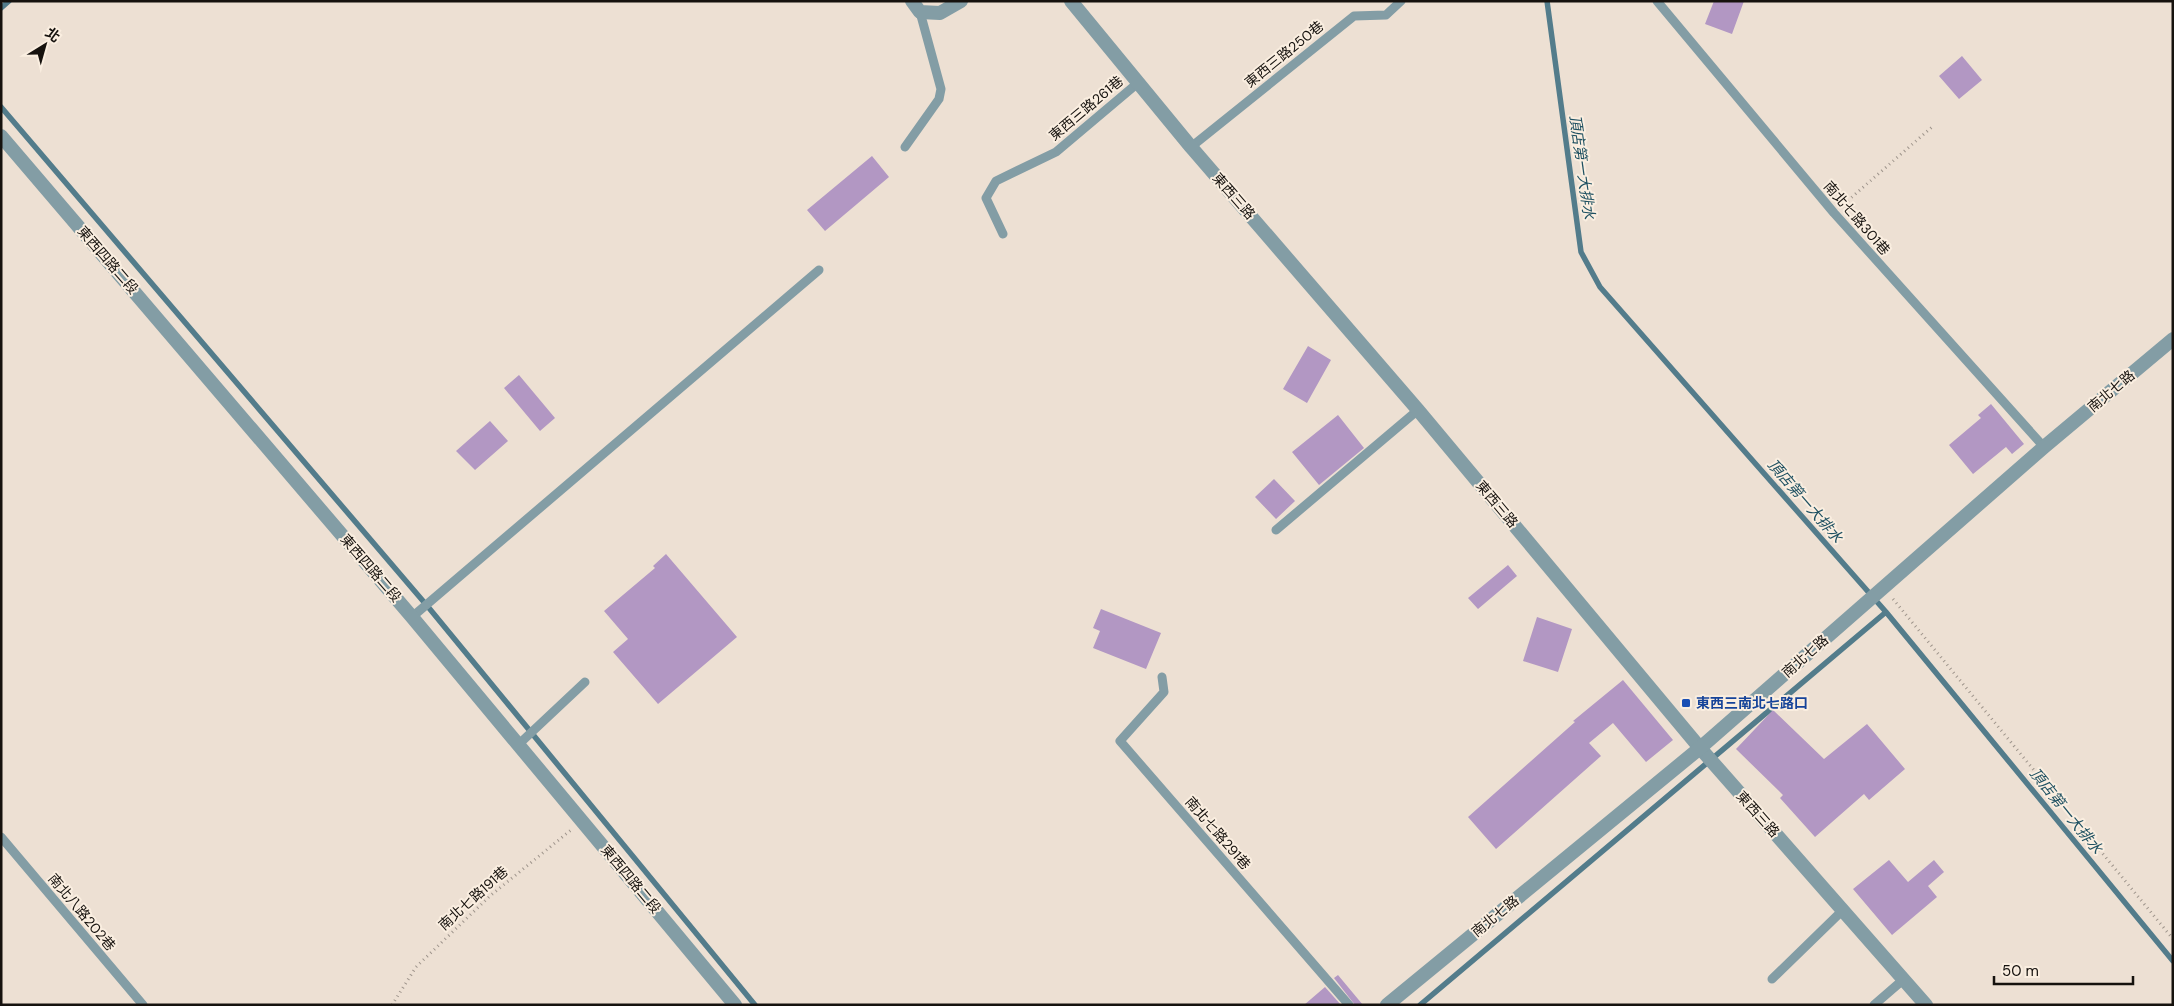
<svg xmlns="http://www.w3.org/2000/svg" width="2174" height="1006" viewBox="0 0 2174 1006" font-family="'DM Sans','Noto Sans TC',sans-serif">
<style>
.lines{fill:none;stroke-linecap:round;stroke-linejoin:round}
.stream{stroke:#537c8b;stroke-width:5.5}
.building{fill:#b297c3}
.path{stroke:#9f958c;stroke-width:3;stroke-dasharray:1 4;stroke-linecap:butt}
.service{stroke:#839da5;stroke-width:9}
.minor{stroke:#839da5;stroke-width:14}
.tertiary{stroke:#839da5;stroke-width:14}
.transit-dot{fill:#1a4fb4;stroke:#faeee0;stroke-width:2}
.labels{text-anchor:middle;stroke-width:4;stroke-linejoin:round;paint-order:stroke}
.street-label{font-size:14px;fill:#16120e;stroke:#faeee0}
.transit-label{font-size:14px;font-weight:bold;fill:#164399;stroke:#faeee0;text-anchor:start}
.water-label{font-size:15px;font-style:italic;fill:#1e5061;stroke:#faeee0}
</style>
<rect width="100%" height="100%" fill="#ede0d3"/>
<g class="lines">
<path class="stream" d="M1547,1L1581,252L1600,287L1886,612L2173,961
M1,8L9,1
M1,107L429,608L755,1005
M1420,1005L1886,612"/>
</g>
<path class="building" d="M1714,1H1744L1732,34L1705,24Z
M1962,56L1982,80L1959,99L1939,76Z
M872,156L889,177L825,231L807,210Z
M1308,346L1331,360L1307,403L1283,389Z
M519,375L555,418L540,431L504,388Z
M1991,404L2024,444L2012,454L2006,447L1973,474L1949,445L1981,418L1978,415Z
M1338,415L1364,448L1319,485L1292,452Z
M490,421L508,441L475,470L456,451Z
M1274,479L1295,501L1276,519L1255,497Z
M666,554L737,637L658,704L613,652L628,639L604,611L655,568L653,566Z
M1508,565L1517,576L1478,609L1468,598Z
M1101,609L1161,633L1146,669L1093,648L1100,631L1093,628Z
M1537,617L1572,629L1558,672L1523,661Z
M1623,680L1673,740L1646,762L1613,723L1589,743L1601,756L1496,849L1468,817L1575,722L1573,721Z
M1773,710L1824,759L1867,724L1905,769L1869,800L1864,794L1815,837L1780,798L1783,795L1736,749Z
M1889,860L1908,882L1934,860L1944,872L1928,886L1937,897L1892,935L1853,889Z
M1338,975L1363,1005H1355L1334,978Z
M1325,987L1341,1005H1304Z"/>
<g class="lines">
<path class="path" d="M1844,204L1932,127
M1893,599L2173,939
M392,1005L416,967L490,896L571,830"/>
<path class="service" d="M1657,1L1834,213L2044,447
M905,147L939,99L941,89L920,12
M1191,147L1354,16L1386,15L1401,1
M1003,234L986,198L996,181L1056,152L1139,82
M1276,530L1418,410
M412,617L819,270
M1162,677L1164,692L1120,741L1349,1005
M519,744L585,682
M1,837L143,1005
M1772,979L1844,909
M1874,1005L1904,979"/>
<path class="minor" d="M912,1L920,12L940,13L961,1
M1071,1L1191,147L1418,410L1700,748L1926,1005
M1,136L412,617L735,1005"/>
<path class="tertiary" d="M1387,1005L1700,748L2044,447L2173,339"/>
</g>
<rect class="transit-dot" x="1681" y="698" width="10" height="10" rx="2.5"/>
<g class="labels">
<g class="street-label">
<text transform="translate(1284 54) rotate(-39)" y="5">東西三路250巷</text>
<text transform="translate(1086 108) rotate(-40)" y="5">東西三路261巷</text>
<text transform="translate(1234 196) rotate(49)" y="5">東西三路</text>
<text transform="translate(1857 218) rotate(49)" y="5">南北七路301巷</text>
<text transform="translate(108 260) rotate(49)" y="5">東西四路二段</text>
<text transform="translate(2111 391) rotate(-40)" y="5">南北七路</text>
<text transform="translate(1497 504) rotate(50)" y="5">東西三路</text>
<text transform="translate(371 568) rotate(49)" y="5">東西四路二段</text>
<text transform="translate(1805 656) rotate(-41)" y="5">南北七路</text>
<text transform="translate(1758 814) rotate(48)" y="5">東西三路</text>
<text transform="translate(1218 833) rotate(49)" y="5">南北七路291巷</text>
<text transform="translate(631 879) rotate(50)" y="5">東西四路二段</text>
<text transform="translate(473 898) rotate(-42)" y="5">南北七路191巷</text>
<text transform="translate(82 912) rotate(50)" y="5">南北八路202巷</text>
<text transform="translate(1495 916) rotate(-39)" y="5">南北七路</text>
</g>
<g class="transit-label">
<text x="1696" y="708">東西三南北七路口</text>
</g>
<g class="water-label">
<text transform="translate(1582 167) rotate(82)" y="5">頂店第一大排水</text>
<text transform="translate(1805 501) rotate(49)" y="5">頂店第一大排水</text>
<text transform="translate(2066 811) rotate(51)" y="5">頂店第一大排水</text>
</g>
</g>
<rect width="2174" height="1006" fill="none" stroke="#16120e" stroke-width="5"/>
<g transform="translate(45 45) rotate(37)" stroke="#faeee0" stroke-width="4" paint-order="stroke">
<path d="M0-4L9 19L0 12L-9 19Z" fill="#16120e"/>
<text y="-8" font-size="14" font-weight="bold" text-anchor="middle" fill="#16120e">北</text>
</g>
<path d="M1994 976v8h139v-8" fill="none" stroke="#16120e" stroke-width="2.5"/>
<text x="2002" y="976" font-size="15" fill="#16120e" stroke="#faeee0" stroke-width="4" paint-order="stroke">50 m</text>
</svg>
